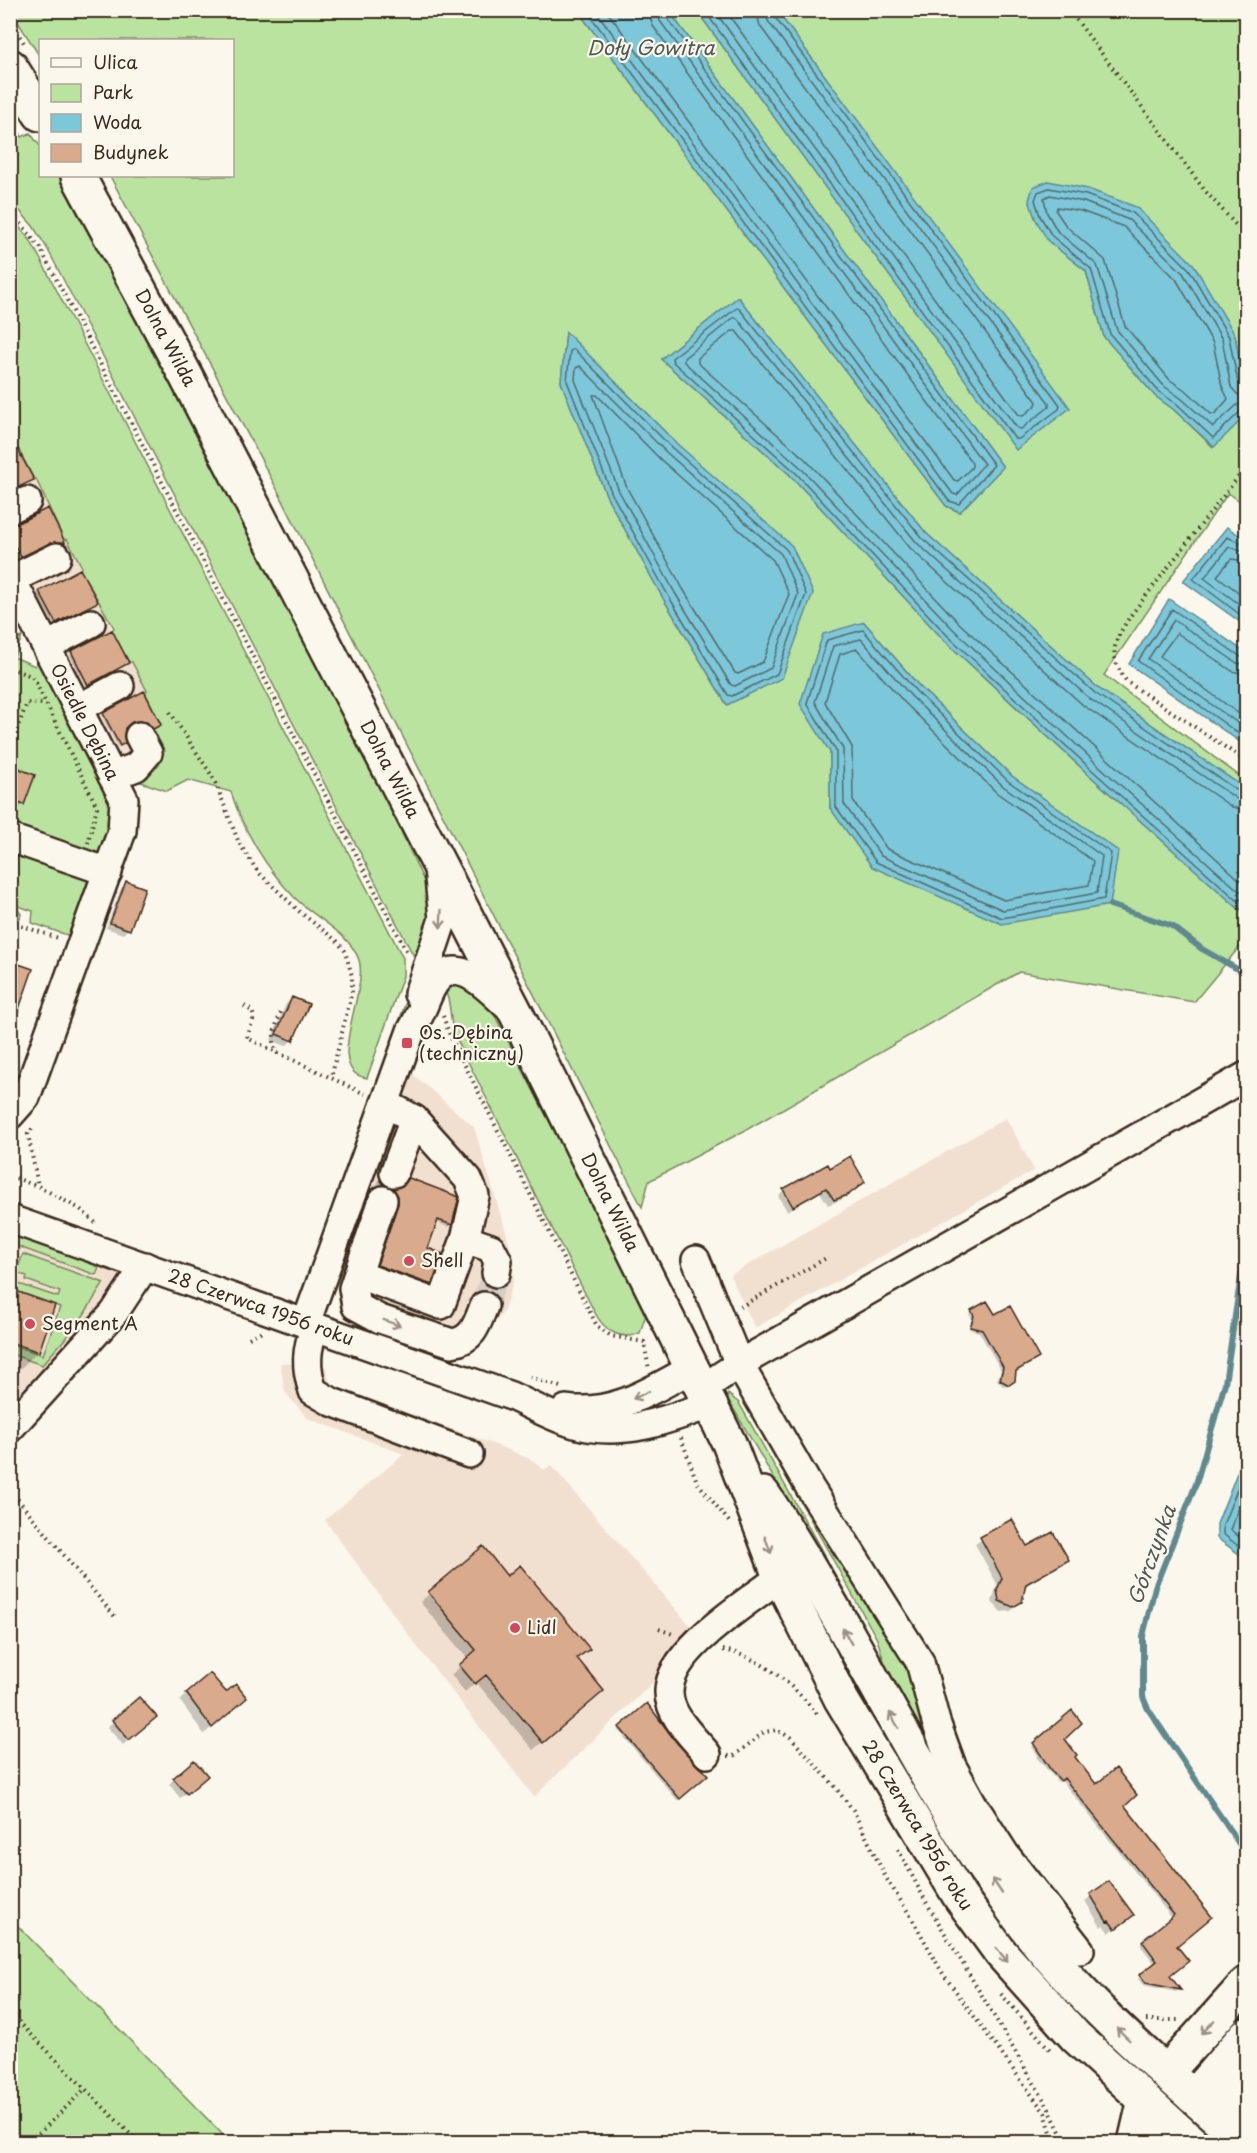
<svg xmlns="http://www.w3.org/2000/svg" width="1257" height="2153" viewBox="0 0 1257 2153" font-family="'Playpen Sans',sans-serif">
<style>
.built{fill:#f1e0cf}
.green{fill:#bae39f;stroke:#7a865e;stroke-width:1.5;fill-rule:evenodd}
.water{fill:#7bc8da;stroke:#61898f;stroke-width:1.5}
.shadow{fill:#0003}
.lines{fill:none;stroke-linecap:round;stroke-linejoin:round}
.shore{stroke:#556969;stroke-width:1.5}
.stream{stroke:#61898f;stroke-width:6}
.building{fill:#d9aa8b;stroke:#3b2a1e;stroke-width:1.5}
.minor-tunnel{stroke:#d5cec3;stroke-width:27;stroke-dasharray:27 14;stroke-linecap:butt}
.minor-casing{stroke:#3b2a1e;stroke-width:32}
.major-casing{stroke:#3b2a1e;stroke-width:38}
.highway-casing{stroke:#3b2a1e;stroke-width:38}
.path{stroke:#3b2a1e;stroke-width:4;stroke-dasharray:1.5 4.5;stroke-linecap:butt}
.minor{stroke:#fbf7ec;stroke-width:27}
.major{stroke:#fbf7ec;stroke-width:33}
.highway{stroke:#fbf7ec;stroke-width:33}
.oneway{stroke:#9b9085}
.poi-dot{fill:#d1495b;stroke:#fbf7ec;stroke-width:2}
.labels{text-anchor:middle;stroke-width:4.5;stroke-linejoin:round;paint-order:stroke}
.street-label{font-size:18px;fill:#3b2a1e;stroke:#fbf7ec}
.poi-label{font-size:18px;fill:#3b2a1e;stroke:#fbf7ec;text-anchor:start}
.water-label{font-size:20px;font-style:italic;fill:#4e5956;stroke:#fbf7ec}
</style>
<rect width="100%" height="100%" fill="#fbf7ec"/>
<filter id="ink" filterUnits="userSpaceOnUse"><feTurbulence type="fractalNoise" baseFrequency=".0167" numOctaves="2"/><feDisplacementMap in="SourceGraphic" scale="12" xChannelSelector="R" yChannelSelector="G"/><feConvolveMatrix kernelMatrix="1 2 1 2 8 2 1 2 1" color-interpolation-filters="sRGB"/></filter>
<g filter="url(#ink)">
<path class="built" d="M10,435L33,479L36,478L64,540L67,538L83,567L80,568L129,662L132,661L147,691L145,692L161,725L165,751L122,779L86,704L11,560Z
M409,1071L474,1127L509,1242L514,1279L504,1311L476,1348L464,1353L359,1318L350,1267L340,1258Z
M1006,1118L1034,1170L755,1328L730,1275Z
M11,1219L145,1267L11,1428Z
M280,1363L326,1367L330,1384L509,1450L534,1461L544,1470L551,1465L700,1637L534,1797L416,1645L325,1520L404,1454L307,1418L285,1392Z"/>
<path class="green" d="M11,11H578L946,506L959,512L1003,467L669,11H697L1016,449L1069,408L777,11H1246V397L1235,335L1048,241L1086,271L1104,337L1155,396L1173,409L1213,447L1243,418L1246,405V505L1228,493L1104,675L1246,781V789L1098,688L926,533L738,297L661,359L790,475L943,639L1089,775L1239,909L1246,903V939L1194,1002L1019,972L746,1130L649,1181L642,1207L280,495L110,176H232V40H40V57ZM566,332L675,442L727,705L664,600L607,497L561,382ZM864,622L920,687L1012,776L1118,851L830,808V752Z
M11,118L22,137L30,133L40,146V176H65L359,740L434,903L422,972L47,248L33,226L11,201Z
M10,216L30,240L41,260L403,958V976L367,1078C322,1072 369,991 359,960C349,932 313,917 294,897C266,868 243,830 231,792L188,780L167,791L132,779L130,775L165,751L153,729L161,724L145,692L147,691L132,662H129L112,630L114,628L80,569L82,567L67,539L64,540L36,479H34L11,435Z
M22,637L14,657L35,666L41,650L115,808L102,854L90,857L11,826V640Z
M11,845L93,878L76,938L32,923L33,911L15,905L21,914L20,918L11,915Z
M452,985C471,987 484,1000 495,1016L649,1315L645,1317L640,1333C621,1342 604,1330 595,1313L454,1034C449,1020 452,997 442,987Z
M415,991L312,1269L409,993Z
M11,1231L101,1263L96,1275L11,1244Z
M23,1254L104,1283L78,1324L42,1365L11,1354L12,1345L43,1355L60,1307L16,1291L19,1284L58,1297L60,1292L26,1280L27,1276L16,1273Z
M737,1387L905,1647L939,1761L887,1670L877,1639Z
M728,1394L739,1403L864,1626L874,1652L728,1399Z
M11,1919L230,2142H11Z"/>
<path class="water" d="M578,11H669L1003,467L960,512L946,506Z
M697,11H777L1070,408L1016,450Z
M1048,181L1088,189L1136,207L1194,265L1235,335L1246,397L1243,418L1214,447L1173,409L1155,396L1104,337L1086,271L1048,241L1035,218L1029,200L1033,187Z
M738,297L926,533L1098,688L1246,789V903L1240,910L1089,775L943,639L790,475L661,359Z
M566,332L675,442L792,546L813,593L782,678L727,705L664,600L607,497L561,382Z
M1227,527L1246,540V626L1183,581Z
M1169,599L1246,653V746L1129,664Z
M864,622L920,687L1012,776L1118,851L1110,905L1002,924L872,867L830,808V752L800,704L823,634Z
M1246,1450V1559L1217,1538V1524Z"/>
<path class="shadow" d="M10,529L63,542L46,545L18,558L10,543Z
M40,592L93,604L54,625L37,594Z
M72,653L127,663L86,686L70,655Z
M144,693L160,724L150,731L144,724H128L124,728V743L118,747L102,716Z
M10,763L24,768L23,804L10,816Z
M127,883L128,929L123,934L106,928L121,888Z
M292,998L307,1005L292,1040L286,1046L271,1040L286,1004Z
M829,1170L863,1182L841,1200L828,1205L820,1192L787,1211L778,1196L784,1190Z
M379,1180L382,1185L376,1187L378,1182Z
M403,1187L451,1224L448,1227L436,1222L426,1249L430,1284L428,1286L376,1267L396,1208V1199L392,1192Z
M483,1282L493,1290L503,1287L496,1304L488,1293H478Z
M10,1291L38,1351L20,1369L10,1365Z
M987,1303L994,1316L1035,1360L1015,1372V1378L1008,1385L1003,1386L997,1380L1001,1370L979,1332L969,1329L972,1319L969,1314Z
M1011,1521L1027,1548L1067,1560L1024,1587L1021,1601L1011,1611L1001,1612L992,1602L997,1584L975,1544Z
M482,1548L507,1578L588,1648L576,1660L593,1700L533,1750L476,1682L465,1692L451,1675L468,1659L420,1602Z
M187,1694L238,1705L204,1734L180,1701Z
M139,1699L149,1723L123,1745L107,1727Z
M647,1705L676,1744L706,1775L677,1800L618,1730Z
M1072,1713L1063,1739L1073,1757L1096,1786L1123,1806L1210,1917L1175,1946L1168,1976L1179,1990L1176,1992L1143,1985L1138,1979L1155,1964L1140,1945L1172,1918L1061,1780L1058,1782L1036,1757L1038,1755L1032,1747Z
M174,1779L200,1782L180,1798L169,1784Z
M1108,1883L1132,1915L1109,1933L1103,1925L1101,1927L1085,1901Z"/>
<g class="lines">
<path class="shore" d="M586,10L949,501L959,504L994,465L666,16L665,10
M595,10L953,494L957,495L984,464L660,21L657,10
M606,10L954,480L958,481L972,467V463L653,26L648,10
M704,10L1015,439H1019L1059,409L1060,405L774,16L772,10
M714,10L1017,428L1021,429L1049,407V403L768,21L765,10
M725,10L1019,415L1023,416L1036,405L1037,402L760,26L756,10
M1057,207L1081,211L1124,227L1176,279L1213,343L1222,386L1228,399L1215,414H1211L1188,392L1170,380L1125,326L1105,260L1066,226L1056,211Z
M574,349L671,447L787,550L806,594L777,674L732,696L728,695L669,597L612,494L567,381L570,351Z
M580,366L666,452L781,554L798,594L771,668L735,686L731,685L675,593L619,491L575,380L576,368Z
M1246,388L1238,383L1229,337L1189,269L1133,213L1086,195L1049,188L1038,192L1035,200L1040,216L1052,236L1091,269L1110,334L1159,392L1177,404L1213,438L1240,412L1246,410
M593,395H597L660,459L773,560L789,594L763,662L738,674L735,673L683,589L627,488Z
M1246,396L1237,394L1231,387L1222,339L1183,273L1129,220L1084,202L1050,195L1044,198L1047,213L1058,232L1097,265L1117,330L1164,386L1182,399L1213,427L1237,405L1246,403
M1246,545L1227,537L1193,579L1246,619
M1246,552L1229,547L1204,578L1246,609
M1246,561L1231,559L1217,576L1246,598
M863,630L916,691L1008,781L1111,853L1104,899L1002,918L876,862L836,807V751L807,703L827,640Z
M861,639L911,696L1003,786L1102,856L1097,893L1003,910L881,856L844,804L843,749L815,702L833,646Z
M857,649L904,702L997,793L1093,861L1089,885L1004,900L887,849L853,801L852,747L825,702L840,654Z
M1246,658L1241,657L1172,609L1138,661L1246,739
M1246,665L1237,663L1174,620L1148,659L1246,729
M1246,674L1232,671L1177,633L1160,656L1246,719
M1246,794L1241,793L1095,693L922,538L738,307L672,358L673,362L794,471L947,635L1093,771L1237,900L1246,899
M1246,801L1237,799L1090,699L917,543L737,318H733L684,358V362L799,466L953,629L1098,765L1239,891H1246
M1246,810L1232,807L1084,706L911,549L736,331H732L698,358V363L805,459L959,623L1242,882H1246
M1246,1467L1223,1525V1534L1246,1552
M1246,1487L1231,1530L1246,1543"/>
<path class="stream" d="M1110,905L1172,926L1202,949L1246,974
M1246,1242L1225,1383L1196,1484L1155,1587L1143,1636V1697L1148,1709L1246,1854"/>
</g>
<path class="building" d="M10,435L34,480L10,491Z
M48,508L65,542L50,543L21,557L10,537V527Z
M80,569L98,602L56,623L39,591Z
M112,630L129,663L88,685L71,651Z
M144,691L161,725L153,729L147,722H132L125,728V743L120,746L103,713Z
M10,765L35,775L24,805L10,800Z
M126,881L145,888L130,930L110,923Z
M10,961L33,969L13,1026H10Z
M292,997L309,1004L293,1041L276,1034Z
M850,1156L865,1182L848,1195L834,1200L826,1188L793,1207L783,1189L828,1164L830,1168Z
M409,1178L459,1197L452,1225L438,1220L428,1248L443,1254L432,1285L377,1265L398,1204V1196L393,1188L404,1185Z
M10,1289L55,1305L39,1352L10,1342Z
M987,1301L995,1314L1010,1306L1039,1358L1016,1371L1015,1381L1009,1385L1000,1380L1003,1367L982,1330L970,1327L974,1316L971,1310Z
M1012,1519L1027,1546L1053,1532L1069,1560L1026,1584L1022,1602L1013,1607L999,1601L997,1590L1002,1578L980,1537Z
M483,1546L507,1576L520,1565L590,1649L577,1658L604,1691L543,1743L486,1675L475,1684L459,1665L476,1650L428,1592Z
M210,1673L226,1692L236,1684L247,1698L212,1728L186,1693Z
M139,1697L157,1717L129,1740L112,1720Z
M647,1703L677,1743L708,1775L680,1799L619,1727Z
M1072,1710L1082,1723L1065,1739L1077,1755L1075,1757L1096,1784L1116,1768L1137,1795L1125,1806L1212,1917L1177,1946L1189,1961L1170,1976L1181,1990L1146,1983L1139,1975L1157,1961L1142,1941L1174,1915L1064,1778L1061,1781L1052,1772L1033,1743Z
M194,1760L208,1776L187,1794L173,1778Z
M1109,1881L1134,1915L1115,1929L1109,1921L1107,1922L1090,1894Z"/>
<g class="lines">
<path class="minor-tunnel" d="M484,1306L496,1273"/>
<g class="minor-casing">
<g id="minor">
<path d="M10,509L27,501"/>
<path id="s1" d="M10,576L124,799L122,831L26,1097L10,1115"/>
<path d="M12,579L57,557"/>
<path d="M47,646L91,623"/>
<path d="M79,708L120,686"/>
<path d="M112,776L136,767L148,753L139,736"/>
<path d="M10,838L108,872"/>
<path d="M418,994L443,919L438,868"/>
<path d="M385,1103L414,1119L468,1179L475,1196L465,1239L491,1248L498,1261L496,1273"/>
<path d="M394,1173L414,1119"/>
<path d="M383,1200L353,1288L356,1306L380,1319L452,1343C473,1340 477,1324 484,1306"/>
<path id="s2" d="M10,1219L511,1396C531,1405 553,1418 575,1424C621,1438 668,1420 711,1404"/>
<path d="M696,1260L739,1364L1246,1076"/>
<path d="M359,1275L441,1305L465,1239"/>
<path d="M306,1323L411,1031C420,1017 424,1003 431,989C452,949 486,986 506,1005"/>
<path d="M315,1326C306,1350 305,1367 313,1391L332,1402L469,1454"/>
<path d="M703,1388L739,1364L810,1488L920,1662L936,1722L952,1766L973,1804L1005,1854L1080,1950"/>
<path d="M566,1409C615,1416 651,1390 693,1368"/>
<path d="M10,1428L114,1313L145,1266"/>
<path d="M707,1754C693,1737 668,1715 669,1691C670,1649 749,1602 780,1577"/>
<path d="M1132,2142L1142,2099"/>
<path d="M1153,2142L1170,2124"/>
</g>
</g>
<g class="major-casing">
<g id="major">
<path d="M10,66L40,114"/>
<path id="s3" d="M78,176L186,376L517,1015L729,1443L780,1577L841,1699L960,1897L1001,1953L1076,2037L1191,2142"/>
<path d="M763,1494C856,1632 921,1788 1022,1922C1083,2004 1164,2071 1241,2139"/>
</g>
</g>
<g class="highway-casing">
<path id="highway" d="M1230,2056C1216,2085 1221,2110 1238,2137
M1166,2073L1246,1984
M1193,2097L1246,2035"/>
</g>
<path class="path" d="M1069,10L1206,192L1246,236
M10,21L26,46
M10,209L40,248L408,954
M1246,467L1131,615C1114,642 1106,653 1127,682L1246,761
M10,668L31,676L37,683
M36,683L97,807L88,843
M170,712L214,779L239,843L258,872L301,913L337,941L345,951L352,976V991L331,1078
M10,747L27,703L44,704
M10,922L61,939
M244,1006L252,1011L254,1017L247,1038L365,1094
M443,1016L450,1036L597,1326L611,1336L644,1342L649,1369
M278,1054C270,1038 275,1028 281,1012
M32,1129L28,1134L38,1186L80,1209L97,1224
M10,1176L37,1186
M740,1307L828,1257
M249,1338L262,1331
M530,1377L560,1387
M681,1438L697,1482L731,1524
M10,1490L116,1618
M659,1629L675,1635
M723,1650C760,1656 795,1686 818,1715
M728,1756H734L764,1732L776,1730L790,1737L831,1782L853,1810L886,1878L910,1915L943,1974L1045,2113L1054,2142
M898,1849L925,1900L1047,2105L1065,2142
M1001,1994L1051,2051
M10,2013L138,2142
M1146,2020H1178
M30,2142L85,2089"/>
<use href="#minor" class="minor"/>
<use href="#major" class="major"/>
<use href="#highway" class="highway"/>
</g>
<defs><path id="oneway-shaft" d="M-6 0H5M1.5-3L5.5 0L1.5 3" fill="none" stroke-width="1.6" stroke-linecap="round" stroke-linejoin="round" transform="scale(1.5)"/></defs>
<g class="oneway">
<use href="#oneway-shaft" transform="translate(441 919) rotate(93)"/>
<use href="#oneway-shaft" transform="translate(392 1323) rotate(20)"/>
<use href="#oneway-shaft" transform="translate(641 1395) rotate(154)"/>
<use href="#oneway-shaft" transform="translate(768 1545) rotate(69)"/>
<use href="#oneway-shaft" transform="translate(847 1636) rotate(-119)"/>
<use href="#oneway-shaft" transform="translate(894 1720) rotate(-120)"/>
<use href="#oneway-shaft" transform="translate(997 1886) rotate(-124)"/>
<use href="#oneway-shaft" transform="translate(1002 1955) rotate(51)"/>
<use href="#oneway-shaft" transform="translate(1208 2027) rotate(133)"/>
<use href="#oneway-shaft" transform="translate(1123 2034) rotate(-136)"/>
</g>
</g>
<g class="poi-dot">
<rect x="401" y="1037" width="12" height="12" rx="3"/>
<circle cx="409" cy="1261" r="6"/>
<circle cx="30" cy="1324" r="6"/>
<circle cx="515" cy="1628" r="6"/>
</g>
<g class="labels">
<g class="street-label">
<text dy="6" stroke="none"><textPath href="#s3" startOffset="184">Dolna Wilda</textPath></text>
<text dy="6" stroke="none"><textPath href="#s1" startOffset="164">Osiedle Dębina</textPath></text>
<text dy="6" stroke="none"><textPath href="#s3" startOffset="670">Dolna Wilda</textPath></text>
<text dy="6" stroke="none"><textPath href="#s3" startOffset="1156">Dolna Wilda</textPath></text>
<text dy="6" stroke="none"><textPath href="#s2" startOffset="266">28 Czerwca 1956 roku</textPath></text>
<text dy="6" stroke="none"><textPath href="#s3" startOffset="1852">28 Czerwca 1956 roku</textPath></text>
</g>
<g class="poi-label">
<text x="419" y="1039">Os. Dębina<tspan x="419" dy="21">(techniczny)</tspan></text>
<text x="421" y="1267">Shell</text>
<text x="42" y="1330">Segment A</text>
<text x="527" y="1634">Lidl</text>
</g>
<g class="water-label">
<text x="651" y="55">Doły Gowitra</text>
<text transform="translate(1152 1555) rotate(-70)" y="7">Górczynka</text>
</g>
</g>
<rect width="1257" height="2153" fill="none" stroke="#fbf7ec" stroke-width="36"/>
<rect x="18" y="18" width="1221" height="2117" fill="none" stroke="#3b2a1e" stroke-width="2" filter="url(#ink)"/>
<rect x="39" y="39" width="195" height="138" fill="#fbf7ec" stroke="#aea59a" stroke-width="1.5"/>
<rect x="51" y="58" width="30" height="9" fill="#fbf7ec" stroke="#aea59a" stroke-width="1.5"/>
<text x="93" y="69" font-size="18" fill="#3b2a1e">Ulica</text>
<rect x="51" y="84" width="30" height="18" fill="#bae39f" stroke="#aea59a" stroke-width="1.5"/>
<text x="93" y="99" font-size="18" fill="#3b2a1e">Park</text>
<rect x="51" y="114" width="30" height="18" fill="#7bc8da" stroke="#aea59a" stroke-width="1.5"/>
<text x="93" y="129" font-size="18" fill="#3b2a1e">Woda</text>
<rect x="51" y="144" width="30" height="18" fill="#d9aa8b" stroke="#aea59a" stroke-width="1.5"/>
<text x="93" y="159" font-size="18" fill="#3b2a1e">Budynek</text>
</svg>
